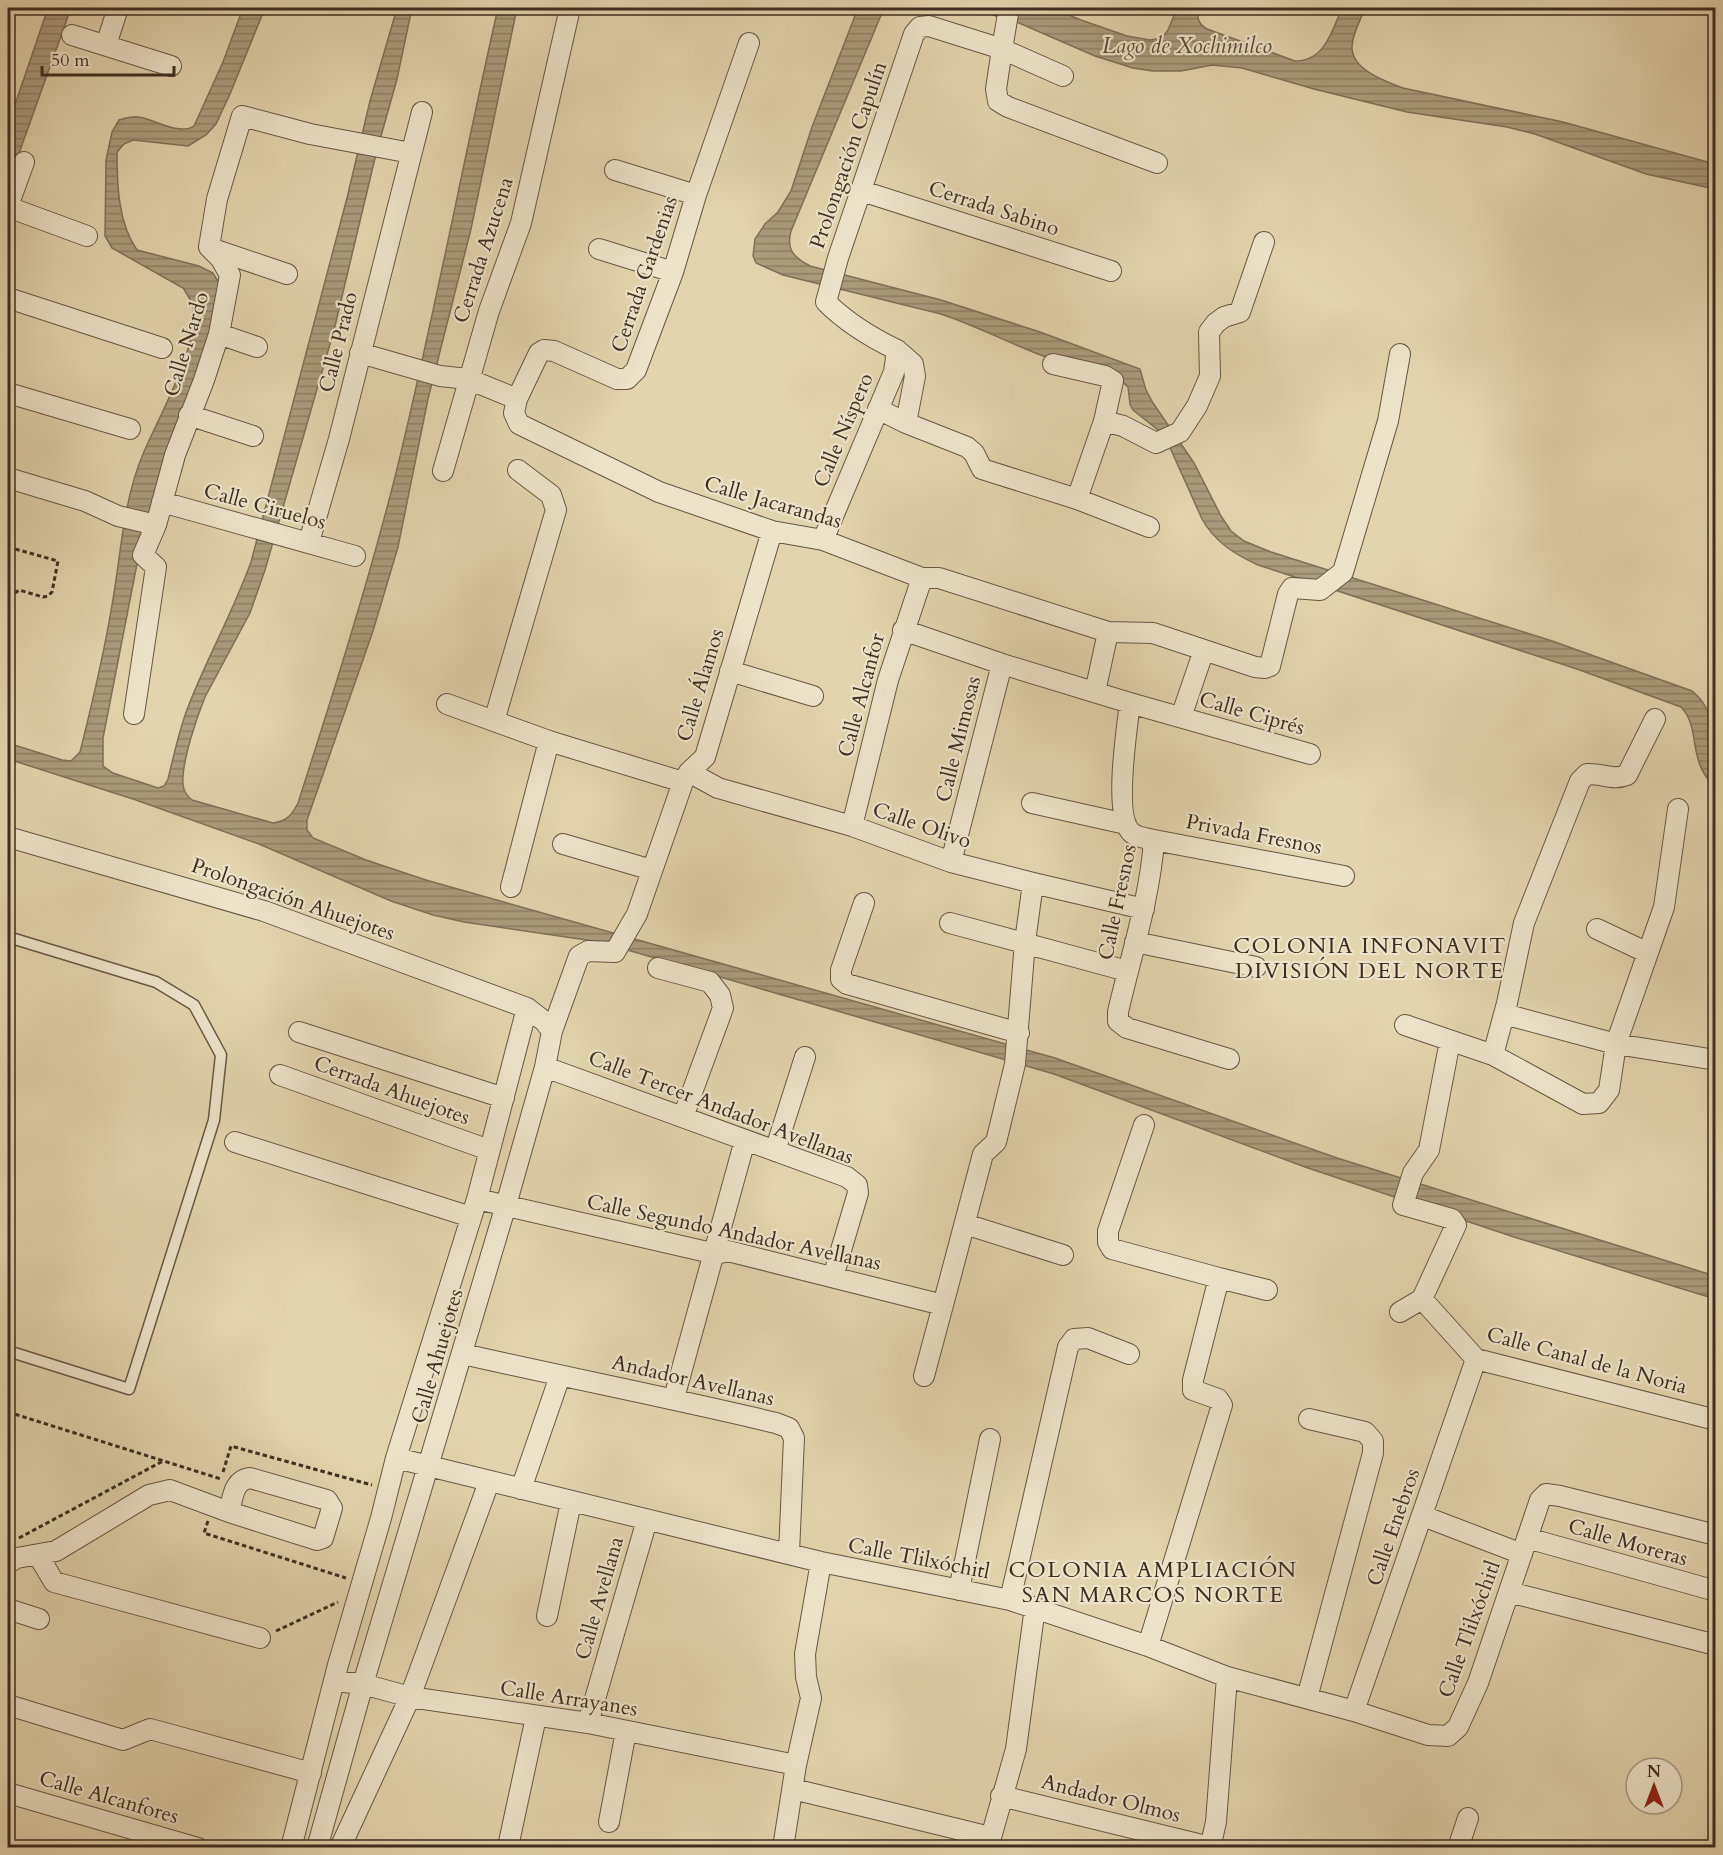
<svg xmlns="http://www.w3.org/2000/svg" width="1723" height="1855" viewBox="0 0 1723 1855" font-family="Cardo,serif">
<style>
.water{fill:url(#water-rules);stroke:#7e7057;stroke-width:1.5}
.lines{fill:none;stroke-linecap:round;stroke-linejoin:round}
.service-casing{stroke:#665842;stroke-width:13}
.minor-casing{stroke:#665842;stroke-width:22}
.path{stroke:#3d2e1f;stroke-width:3;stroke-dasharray:4.5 3;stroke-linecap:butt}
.service{stroke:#ece3c9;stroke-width:10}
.minor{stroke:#ece3c9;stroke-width:20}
.labels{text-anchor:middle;stroke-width:4.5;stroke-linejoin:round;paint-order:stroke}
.street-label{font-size:21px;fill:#3d2e1f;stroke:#ece3c9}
.water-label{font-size:22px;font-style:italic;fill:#584a36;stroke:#ece3c9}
.neighbourhood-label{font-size:22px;letter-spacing:1.5px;fill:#3d2e1f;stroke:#ece3c9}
</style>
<defs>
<pattern id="water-rules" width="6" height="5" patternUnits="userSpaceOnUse" patternTransform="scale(1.5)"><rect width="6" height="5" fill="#aa9c7c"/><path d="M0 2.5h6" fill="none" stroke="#8c8065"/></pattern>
</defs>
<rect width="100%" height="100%" fill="#e2d4ac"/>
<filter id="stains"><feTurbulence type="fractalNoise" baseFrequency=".00333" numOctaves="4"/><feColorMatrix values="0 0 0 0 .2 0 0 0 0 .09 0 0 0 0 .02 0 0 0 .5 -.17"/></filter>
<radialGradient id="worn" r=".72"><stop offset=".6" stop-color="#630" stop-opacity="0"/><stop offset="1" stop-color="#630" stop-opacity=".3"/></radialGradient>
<path class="water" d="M48,8H71L8,184V125Z
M243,8H265L230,94L216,124L206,135L188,146L133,140L124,144L117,152C117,184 118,223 137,250L199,266L213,273L219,283L218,305L197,378L157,487L144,528L103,738V766L113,773L158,788L164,786L168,779C174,755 179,730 188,707C207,658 233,612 251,562L347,198L370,101L397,8H412L397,79L376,154L334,330L265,570L250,613L205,697C197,717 181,763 183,785C184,792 187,796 192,800L273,823C287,821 291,816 298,803C333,694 368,584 396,473C434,318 463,162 498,8H517L471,229L428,399L398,547L373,631L307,820V830L313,838L366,860L426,880L1055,1058L1337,1158L1715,1276V1299L1514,1237L1305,1167L1054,1074L600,942L464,922L433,915L391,901L259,844L136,800L8,759V743L62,760L71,761L80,752C92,704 104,654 112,605C121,555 123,501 143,454C159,416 198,349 193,308C192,301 187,294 183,288L112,248L105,236L106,160L112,132L119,120C126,118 132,116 138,117C155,119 179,136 194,126L223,62Z
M858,8H884L791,231C786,249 793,257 810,266L941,300L1040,332L1140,369L1146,390L1153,403L1194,463L1221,516L1231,531L1244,541L1271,552L1552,641L1692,691C1721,714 1715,754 1715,787C1686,760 1702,729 1681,707L1577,669L1258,565C1234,554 1215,542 1202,519L1167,441L1158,430L1133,410L1130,404L1128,387C1116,373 1089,371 1072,366C1027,353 986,329 941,314L783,275L756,263L753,256L755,239L765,224L778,212L791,191L812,127Z
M970,8H1052L1081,20L1127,36L1150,40L1162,38L1168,30L1177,8H1198C1197,18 1198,24 1207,29L1295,61C1325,61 1332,31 1342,8H1365C1361,19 1351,36 1352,49C1354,71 1387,82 1403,88L1563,122L1715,164V189L1646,174L1535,134L1507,127L1407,112L1314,89L1242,68L1212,65L1181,71H1153L1133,68L1095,56L1019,23Z"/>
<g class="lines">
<g class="service-casing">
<path id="service" d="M8,937L156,982L194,1005L221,1055L214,1120L129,1389L8,1351"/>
</g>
<g class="minor-casing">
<path id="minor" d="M1009,8L1002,49L1063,76
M72,35L171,66
M749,43L696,195L673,272L636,370L627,379H617L554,351L544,350L539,353L517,399L514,413L519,424L659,492L772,531L823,540L922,578H939L1108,632L1153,633L1255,667L1265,668L1270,666L1288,594L1292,588L1320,590L1343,572L1388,421L1400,354
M106,45L118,8
M615,170L696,195
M862,191L1111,271
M8,206L24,162
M8,207L87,236
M210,248L287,274
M599,249L673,272
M8,298L162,348
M219,334L257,347
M897,350L913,364L915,376L906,423
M360,353L440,376L468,379L517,399
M1053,364L1105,376L1113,381L1104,421L1077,499
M8,393L130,429
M878,409L906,423L967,447L974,453L982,469L1077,499L1149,527
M189,415L253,436
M1104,421L1123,426L1156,443L1180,432L1197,406L1210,376L1209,332L1216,323L1224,317L1240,312L1264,242
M443,471L489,311L521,223L570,8
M8,478L85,501L118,516L156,525
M162,502L355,556
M823,540L894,372L897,350C870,337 847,323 826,302L838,258L914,34L920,27L929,26L1002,49L996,89L998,101L1008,107L1157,163
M309,542L339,439L422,112
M903,630L1002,664L1130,703L1310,754
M730,671L813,696
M1095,692L1108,632
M1130,703C1127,727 1113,818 1132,833C1138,838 1147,838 1154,840C1150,898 1131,955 1118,1012V1021L1127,1028L1229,1059
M447,704L549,741L683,782
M134,714L156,567L143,555L156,525L175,455L204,380L219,334L230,275L221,259L209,247L217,199L242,116L310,134L411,153
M1181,717L1204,650
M494,721L556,510L551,495L518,470
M689,772L718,788L852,826L951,862L1033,883L1144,909
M1032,803L1126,824
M852,826L888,680L922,578
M8,837L264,911L527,1008L544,1021L552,1031
M1154,840L1344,876
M563,844L652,870
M951,862L1002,664
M511,887L549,741
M864,903L841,970V979L847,984L1019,1033
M950,923L1127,971
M1597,929L1648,953
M1135,942L1256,967
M658,968L710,982L720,995L723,1008L683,1117
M1504,1014L1616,1044L1716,1060
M1405,1025L1493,1055L1583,1104L1599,1103L1609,1090L1616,1044L1664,907L1678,809
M299,1032L504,1098
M1493,1055L1507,1003L1524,923L1580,781L1587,774C1602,773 1612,781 1627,775L1655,719
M545,1067L847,1177L857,1185L858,1193L833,1277
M280,1075L489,1150
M1144,1125L1108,1231V1242L1112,1249L1219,1278L1193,1380V1390L1218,1399L1222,1405L1148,1646
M235,1142L471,1217
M775,1151L805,1057
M477,1199L716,1254L728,1251L943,1305L983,1154L996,1142L1015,1064L1025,942L1033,883
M965,1224L1063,1255
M1219,1278L1267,1290
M1422,1299L1456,1225L1452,1219L1403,1205L1413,1173L1429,1150L1450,1041
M1400,1312L1422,1299L1476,1359L1716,1420
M463,1354C568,1378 672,1398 776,1423L789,1428L794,1438L789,1553
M924,1376L943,1305
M674,1398L745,1140
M396,1458L821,1562L1010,1600L1148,1646L1227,1677L1354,1711L1428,1735L1448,1736L1458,1727L1478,1683L1540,1500L1546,1494L1560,1496L1716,1535
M521,1489L560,1376
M1423,1516L1522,1554
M1527,1538L1716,1591
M38,1555L54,1582L260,1638
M8,1563L17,1558L56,1551L149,1495L170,1490L229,1512L317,1540L323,1538L332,1508L327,1500L250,1478C233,1480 233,1498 229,1512
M959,1590L990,1439
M1509,1592L1716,1645
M1010,1600L1068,1347L1074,1339L1088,1338L1129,1354
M8,1609L39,1619
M547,1616L571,1502
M334,1681L363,1684L410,1697L588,1723L796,1765
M1307,1698L1373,1453V1441L1365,1432L1309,1419
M8,1705L123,1740L150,1729L311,1773
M1354,1711L1476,1359
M588,1723L647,1520
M793,1789L990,1837
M8,1793L198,1848
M1001,1796L1210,1847
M609,1822L626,1731
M291,1848L338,1665L381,1518L396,1458L477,1199L527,1008
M317,1848L363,1684L506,1205L545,1067L552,1031L579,956L588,951L615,952L637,914L683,782L689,772L705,757L772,531
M340,1848L410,1697L489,1482
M510,1848L509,1842L536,1717
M783,1848L796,1765L811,1698L806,1677L805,1654L821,1562
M988,1848L1016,1749L1035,1607
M1210,1848L1216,1822L1227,1677
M1458,1848L1468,1818"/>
</g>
<path class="path" d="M8,547L58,561L52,592L48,596L43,597L19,590L15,593L8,605
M8,1412L221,1479
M223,1472L231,1446L372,1485
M208,1521L204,1533L346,1578
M19,1538L163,1461
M276,1631L338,1602"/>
<use href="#service" class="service"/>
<use href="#minor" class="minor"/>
</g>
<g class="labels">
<g class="street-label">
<text transform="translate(848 155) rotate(-71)" y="7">Prolongación Capulín</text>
<text transform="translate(994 208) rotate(18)" y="7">Cerrada Sabino</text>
<text transform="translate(483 250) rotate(-72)" y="7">Cerrada Azucena</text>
<text transform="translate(644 274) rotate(-71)" y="7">Cerrada Gardenias</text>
<text transform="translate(338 342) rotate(-76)" y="7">Calle Prado</text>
<text transform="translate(186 344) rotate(-73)" y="7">Calle Nardo</text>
<text transform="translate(843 430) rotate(-67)" y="7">Calle Níspero</text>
<text transform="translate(773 502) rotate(16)" y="7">Calle Jacarandas</text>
<text transform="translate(265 506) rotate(15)" y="7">Calle Ciruelos</text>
<text transform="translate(700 685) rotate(-73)" y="7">Calle Álamos</text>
<text transform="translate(861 695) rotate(-75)" y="7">Calle Alcanfor</text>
<text transform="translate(1252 713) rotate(16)" y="7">Calle Ciprés</text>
<text transform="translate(958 739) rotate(-76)" y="7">Calle Mimosas</text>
<text transform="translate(922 825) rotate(19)" y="7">Calle Olivo</text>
<text transform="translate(1254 834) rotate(11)" y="7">Privada Fresnos</text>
<text transform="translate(293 899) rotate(19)" y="7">Prolongación Ahuejotes</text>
<text transform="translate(1117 902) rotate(-78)" y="7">Calle Fresnos</text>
<text transform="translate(392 1090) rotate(20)" y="7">Cerrada Ahuejotes</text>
<text transform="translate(721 1107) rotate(21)" y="7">Calle Tercer Andador Avellanas</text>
<text transform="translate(734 1232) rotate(12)" y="7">Calle Segundo Andador Avellanas</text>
<text transform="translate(437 1356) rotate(-74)" y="7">Calle Ahuejotes</text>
<text transform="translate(1587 1360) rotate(15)" y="7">Calle Canal de la Noria</text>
<text transform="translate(693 1380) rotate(13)" y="7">Andador Avellanas</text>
<text transform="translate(1393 1527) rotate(-71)" y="7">Calle Enebros</text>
<text transform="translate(1628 1542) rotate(16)" y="7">Calle Moreras</text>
<text transform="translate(919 1558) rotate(11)" y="7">Calle Tlilxóchitl</text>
<text transform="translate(599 1598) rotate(-74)" y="7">Calle Avellana</text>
<text transform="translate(1469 1629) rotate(-70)" y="7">Calle Tlilxóchitl</text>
<text transform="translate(569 1698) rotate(9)" y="7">Calle Arrayanes</text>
<text transform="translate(109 1797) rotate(16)" y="7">Calle Alcanfores</text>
<text transform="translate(1111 1798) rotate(14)" y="7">Andador Olmos</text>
</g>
<g class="water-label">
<text x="1187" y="53">Lago de Xochimilco</text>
</g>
<g class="neighbourhood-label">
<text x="1370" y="953">COLONIA INFONAVIT<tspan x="1370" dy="25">DIVISIÓN DEL NORTE</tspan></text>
<text x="1153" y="1577">COLONIA AMPLIACIÓN<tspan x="1153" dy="25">SAN MARCOS NORTE</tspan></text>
</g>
</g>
<rect width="1723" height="1855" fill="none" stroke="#e2d4ac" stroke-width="30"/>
<rect x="9" y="9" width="1705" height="1837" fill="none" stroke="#3d2e1f" stroke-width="3"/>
<rect x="15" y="15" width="1693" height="1825" fill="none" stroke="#3d2e1f" stroke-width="1.5"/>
<g transform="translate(1654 1786)"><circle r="28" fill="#ece3c9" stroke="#a69b85" stroke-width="1.5"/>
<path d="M0-4.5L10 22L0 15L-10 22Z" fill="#8f2418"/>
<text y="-9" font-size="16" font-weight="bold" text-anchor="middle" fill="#3d2e1f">N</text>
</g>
<path d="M42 66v9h132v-9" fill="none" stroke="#3d2e1f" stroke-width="3"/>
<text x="51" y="66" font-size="18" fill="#3d2e1f" stroke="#ece3c9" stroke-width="4.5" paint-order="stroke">50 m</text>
<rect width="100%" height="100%" filter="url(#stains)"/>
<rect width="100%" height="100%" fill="url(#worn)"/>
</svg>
